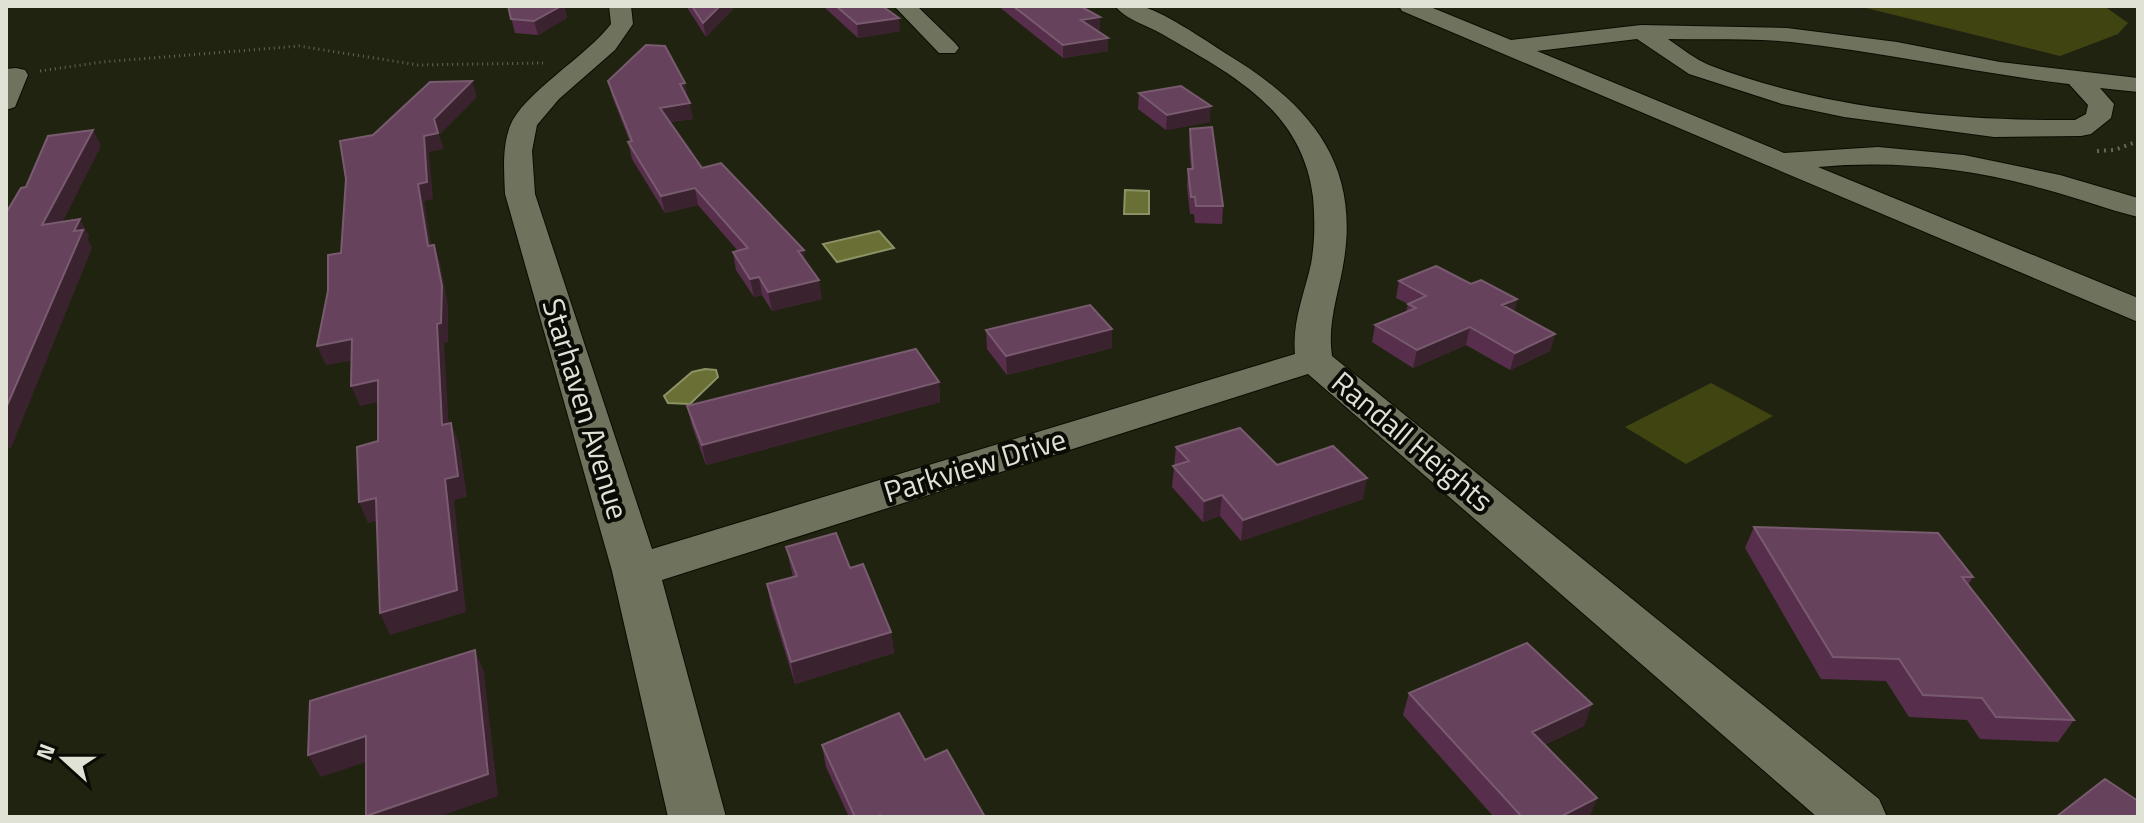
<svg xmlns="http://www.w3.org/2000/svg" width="2144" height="823" viewBox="0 0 2144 823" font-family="'Titillium Web',sans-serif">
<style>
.green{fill:#404411}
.water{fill:#6a7035;stroke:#8d9265;stroke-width:2}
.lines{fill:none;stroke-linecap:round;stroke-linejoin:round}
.minor-casing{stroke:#0b0c00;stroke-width:2}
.path-far1{stroke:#656757;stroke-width:3;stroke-dasharray:1 4;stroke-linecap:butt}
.path{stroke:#656757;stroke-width:4;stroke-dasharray:2 5;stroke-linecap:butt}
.minor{fill:#6f725d;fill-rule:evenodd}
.wall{fill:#572f4d}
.shaded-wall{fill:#3b222f}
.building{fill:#66425c;stroke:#795b6f;stroke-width:2}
.labels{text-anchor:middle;stroke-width:8;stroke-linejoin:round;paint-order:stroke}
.street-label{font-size:30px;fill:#e0e2d6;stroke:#0b0b05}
</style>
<rect width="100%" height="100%" fill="#212311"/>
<path class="green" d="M1858,6H2104L2128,23L2118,34L2060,56Z
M1711,383L1773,416L1686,464L1625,427Z"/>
<path class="water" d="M1125,190L1149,191V214H1124Z
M879,231L894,248L837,262L823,244Z
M705,369L716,370L718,377L690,404L668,403L664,396L692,372Z"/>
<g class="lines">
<g class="minor-casing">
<path id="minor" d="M609,6H631L633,24L615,50L559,99L537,125L532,151L535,194L652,549L1295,354C1292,322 1304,295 1311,264C1315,242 1315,219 1313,197C1302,109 1232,75 1162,34C1148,26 1125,19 1115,6C1123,6 1132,5 1140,6C1159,9 1207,41 1225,53C1305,101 1360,159 1344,260C1339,293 1327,322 1332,356L1879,799L1887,817H1817L1308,374L662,580L726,817H668L612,571L505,194C504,171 502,148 510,126C523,93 587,56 611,24Z
M894,6H917L955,43L959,48L955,53H939Z
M1399,6H1428L1511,40L1641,25L1787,28L1897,42L2000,62L2138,78V92L2100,88L2114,104L2111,118L2091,134L2081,136L1994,137L1844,117L1782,104L1689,74L1637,39L1537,51L1784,153L1878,147L1964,155L2060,175L2138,198V217C2106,209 2075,197 2044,189C1971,168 1893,160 1818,167L2138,298V322L1402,11ZM1668,39C1708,40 1750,38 1791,42C1884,52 1976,73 2069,84L2088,105L2086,114L2075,120C1954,121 1824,109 1709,65C1695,59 1681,48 1668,39Z
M16,68L25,70L28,75L15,107L6,110V69Z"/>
</g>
<path class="path-far1" d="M40,71L102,62L299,46L418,65L543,63"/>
<path class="path" d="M2097,151L2115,150L2138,141"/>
<use href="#minor" class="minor"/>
</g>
<path class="wall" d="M508,6H564L567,18L538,35L515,33Z
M686,6H732L733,9L706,37Z
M823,6H882L900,31L858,38Z
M998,6H1080L1100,30L1097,31L1108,38V51L1063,58Z
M608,81L687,98L693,119L670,122L702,168L806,262L822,299L772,311L762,295L754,297L736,270L733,252L738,251L698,205L665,213L632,159L628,142H630L612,96Z
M1139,93L1210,122L1166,130L1138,109Z
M1190,129L1223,206L1222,224L1195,223L1194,214H1190L1187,186L1188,169H1191L1189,145Z
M1399,281L1471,284L1517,299L1514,312L1555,334L1550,351L1510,370L1466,345L1413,368L1372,342L1375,325L1406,312L1408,304L1396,298Z
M1112,329V348L1007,375L987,349L986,330Z
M939,382L940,402L706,465L692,426L687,406Z
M1176,447L1277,465L1363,499L1241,541L1220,516L1203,522L1172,487Z
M1754,527L1973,577L1968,585L2074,720L2058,742L1980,739L1967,720L1909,717L1886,681L1821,679L1745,548Z
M786,547L850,568L891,632L894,653L795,684L771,606L767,584L793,577Z
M1409,693L1584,726L1544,745L1597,798L1589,817H1494L1403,715Z
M822,745L925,760L985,817H849L826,767Z"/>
<path class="shaded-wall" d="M561,6H564L567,18L538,35L534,21Z
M720,6H732L733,9L706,37L703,23Z
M1100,17V30L1081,33V20Z
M899,18L900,31L858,38L857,24Z
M1108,38V51L1063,58V45Z
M472,81L477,97L439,135L444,149L429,152L433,199L424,201L434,264L428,246L418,184L424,136L434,119Z
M685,83L688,98L680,84Z
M690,103L693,119L663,123L660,108Z
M1211,106L1210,122L1166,130L1167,115Z
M93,130L101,146L52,243L42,225Z
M695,188L698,205L665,213L661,196Z
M80,219L89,236L88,240L92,248L11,448L6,449V408Z
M434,245L440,263L448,305V342L444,343L450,446L442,425Z
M804,250L806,268L798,251Z
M759,277L762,295L754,297L750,279Z
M819,280L822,299L772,311L768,292Z
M1517,299L1513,316L1502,305Z
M1470,327L1466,345L1413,368L1417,350Z
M1112,329V348L1007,375L1006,356Z
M1555,334L1550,351L1510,370L1515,353Z
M352,339L361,359L326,365L317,346Z
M378,380L387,400L360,406L351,386Z
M939,382L940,402L706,465L702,445Z
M451,423L459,443L467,497L454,500L466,612L390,635L380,613L445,479Z
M1367,478L1363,499L1241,541L1243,520Z
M1222,495L1220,516L1203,522L1204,501Z
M376,498L385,519L368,523L359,502Z
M891,632L894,653L795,684L791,662Z
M475,650L484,672L498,796L438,817H367L366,816Z
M1592,704L1584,726L1524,755L1532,732Z
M366,736L378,758L321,777L308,755Z
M1597,798L1589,817H1560Z"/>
<path class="building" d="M508,6H561L534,21L511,19Z
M692,6H720L703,23Z
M836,6H882L899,18L857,24Z
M1013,6H1080L1100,17L1081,20L1108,38L1063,45Z
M646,45L665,46L685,83L680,84L690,103L660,108L702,168L721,163L804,250L798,251L819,280L768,292L759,277L750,279L733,252L748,248L695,188L661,196L628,142L632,141L608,81Z
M472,81L434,119L438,133L424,136L427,182L418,184L428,246L434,245L442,286L441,323L437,324L442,425L451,423L458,476L445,479L457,590L380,613L376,498L359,502L357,447L378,441V380L351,386L352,339L317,346L328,291V255L341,253L346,179L340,141L373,135L430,82Z
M1181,86L1211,106L1167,115L1139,93Z
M1212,127L1223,206H1196L1195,197H1191L1188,169H1193L1190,129Z
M93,130L42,225L80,219L74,231L83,230L6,408V213L21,188L26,187L48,136Z
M1436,266L1471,284L1481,280L1517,299L1502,305L1555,334L1515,353L1470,327L1417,350L1375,325L1416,308L1408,304L1426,296L1399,281Z
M1090,305L1112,329L1006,356L986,330Z
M916,349L939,382L702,445L687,406Z
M1240,428L1277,465L1333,446L1367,478L1243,520L1222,495L1204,501L1173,466L1189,461L1176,447Z
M1754,527L1938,533L1973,577H1962L2074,720L1996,717L1982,698L1923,695L1899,659L1833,657Z
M836,533L850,568L863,564L891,632L791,662L767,584L797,576L786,547Z
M1527,643L1592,704L1532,732L1597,798L1560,817H1522L1409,693Z
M475,650L488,774L366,816V736L308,755L310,701Z
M899,713L925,760L947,750L985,817H881L880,815L875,817H855L822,745Z
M2105,779L2138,801V817H2056Z"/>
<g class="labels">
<g class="street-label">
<text transform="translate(585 409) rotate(73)" y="10">Starhaven Avenue</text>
<text transform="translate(1412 442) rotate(40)" y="10">Randall Heights</text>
<text transform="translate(975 466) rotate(-17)" y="10">Parkview Drive</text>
</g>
</g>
<rect width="2144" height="823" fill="none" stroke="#e0e2d6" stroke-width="16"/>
<g transform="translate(64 759) rotate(291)" stroke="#0b0b05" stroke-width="6" paint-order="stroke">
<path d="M0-6L14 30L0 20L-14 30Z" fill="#e0e2d6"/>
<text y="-12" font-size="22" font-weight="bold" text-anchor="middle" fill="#e0e2d6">N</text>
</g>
</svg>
